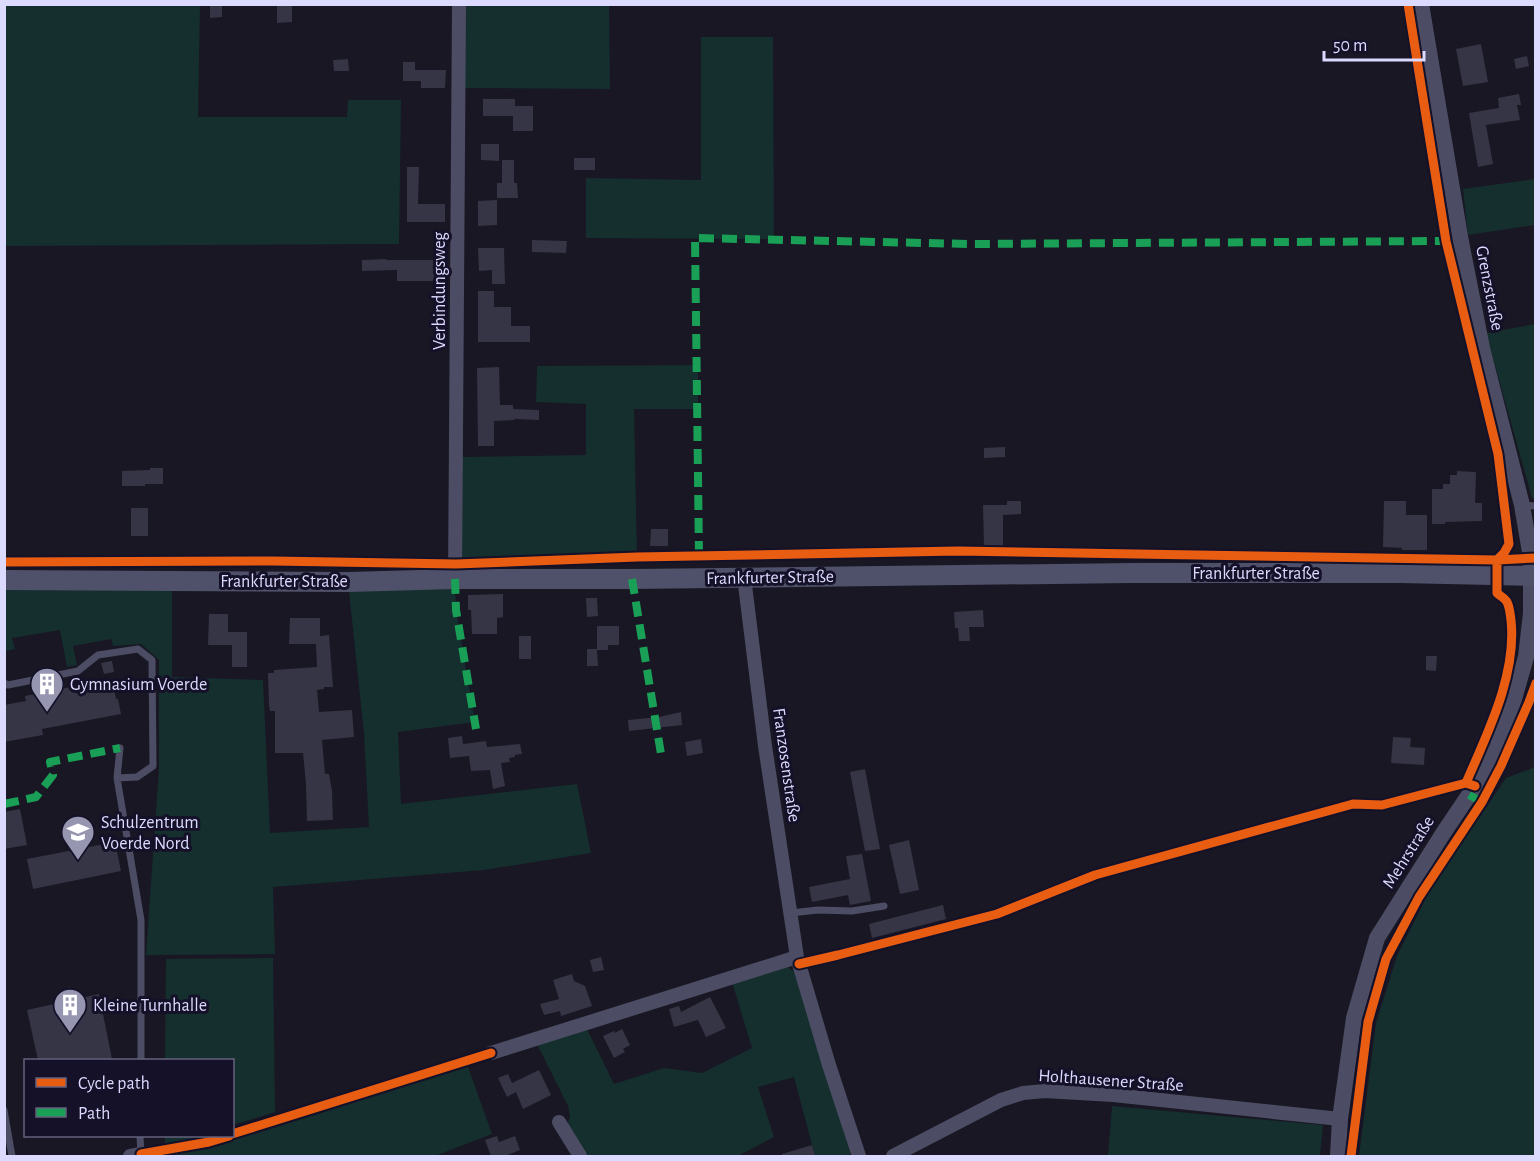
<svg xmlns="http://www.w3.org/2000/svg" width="1540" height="1161" viewBox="0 0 1540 1161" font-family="'Alegreya Sans',sans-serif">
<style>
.green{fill:#152e2e}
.building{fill:#363545}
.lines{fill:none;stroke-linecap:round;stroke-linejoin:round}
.service{stroke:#4c4d64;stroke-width:7}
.minor{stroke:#4c4d64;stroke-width:14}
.tertiary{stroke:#4c4d64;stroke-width:16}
.secondary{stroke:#4f5069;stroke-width:20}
.quiet{stroke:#1a9f57;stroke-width:8;stroke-dasharray:15 8;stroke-linecap:butt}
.cycleway-casing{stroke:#141129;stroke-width:13}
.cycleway{stroke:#e95d12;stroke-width:9}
.labels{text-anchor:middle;stroke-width:6;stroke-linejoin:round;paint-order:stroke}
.street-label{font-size:18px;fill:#dcdafe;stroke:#141129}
.poi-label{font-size:18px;fill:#dcdafe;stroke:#141129;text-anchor:start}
</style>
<rect width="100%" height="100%" fill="#181723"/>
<path class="green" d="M4,5H200L198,117H347L348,100H401L399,244L5,246Z
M459,5H609L610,89L458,88Z
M701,37H773L774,239L586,238V178L701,180Z
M1535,179V225L1468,235L1463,189Z
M1535,324V498H1532L1486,333Z
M698,365V409H634L637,557L456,564L462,457L586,455V404L536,402L537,366Z
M455,579L456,610L475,722L398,732L401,804L577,784L591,853L484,870L273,887L275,954L146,955L159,768V660L141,644L113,646L111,639L73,646L77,665L67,667L60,630L12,638L15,649L6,651L4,643V581H172V677L263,680L270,833L369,827L364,734L348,582Z
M1535,767V1156H1359L1376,1023L1397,956L1429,892L1506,778Z
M273,958L275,1112L233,1125L232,1060H165L166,959Z
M786,966L795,972L799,980L850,1151V1156H815L794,1077L758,1087L774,1137L738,1156H585L567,1125L570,1117L568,1106L536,1042L586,1027L614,1084L664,1068L702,1073L752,1048L732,982Z
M467,1064L492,1134L435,1156H167L260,1129Z
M1112,1106L1323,1125L1320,1156H1108Z
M165,1136H199L165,1146Z"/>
<path class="building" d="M210,4H222V17L210,18Z
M277,4H292V22L277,23Z
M1481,44L1488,82L1463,86L1456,49Z
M1527,56L1529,66L1516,69L1514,59Z
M348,59L349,71H334L333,60Z
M403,62H415V70H446L445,88H421V81H403Z
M1519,94L1521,105H1517L1520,120L1486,125L1493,164L1478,167L1469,113L1499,108L1498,98Z
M483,99H515V106H533V131H513V116H483Z
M481,144H499V161L481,160Z
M574,158H595V170H574Z
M502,160H514V183H517L518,198H497V183H502Z
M407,167H419L418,204H445V222H407Z
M497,200V225L478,226V201Z
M532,240L567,241L566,253L532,252Z
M478,248H504L505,284H492V270L479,271Z
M386,259V260H444V281H397V270L362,271V260Z
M478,291H494V307H511V326H530V342H478Z
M499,367L500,405H513V409L539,410V420L514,419V420L494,421V446H478L477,368Z
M1005,447V457L984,458V448Z
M150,468H163V484H145V486H122V471L150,470Z
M1457,471L1476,472L1475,503H1482V521L1445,522V524H1432V489H1443V484H1450V475H1457Z
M1007,501H1021V514L1003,515V547H984L983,505H1007Z
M1384,501H1406V515H1427V550H1402V548L1383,547Z
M131,508H148V536H131Z
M651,529H668V546H650Z
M503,594V617L497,618V634H472L471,610H468V595Z
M586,598H597L598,616L587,617Z
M983,610L984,627H969L970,641H959L958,628H955L954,612Z
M209,614H228V632H247V667H232V645H208Z
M290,618H320V636L329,635L333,687H324V689L317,690L319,712L352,710L354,737L322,740L325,774H329L332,791L333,820L307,821L306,784L303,753H275V711H270L269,705L268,673H274V670L317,667L316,644H289Z
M597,626H619V645H608V650H597L598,666H587V649H597Z
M519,636H531V659H519Z
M1426,656H1437L1436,671L1426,670Z
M112,661L114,672L104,674L101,663Z
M112,679L116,699H118L121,714L42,729L43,735L4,742V705L26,701L25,696Z
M681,712L682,725L629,731L628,720L659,717Z
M462,736L463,744L486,741L487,747L520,744L522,754L515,755V757L509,758L510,762L501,763L505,786L493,789L490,770L471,771L469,756L450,758L448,738Z
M1393,737L1411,738L1410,747L1425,748L1424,765L1391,763Z
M701,739L703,753L687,756L685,742Z
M865,769L880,849L865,851L850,772Z
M20,809L27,845L4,849V812Z
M909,840L919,890L900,894L889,845Z
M115,842L121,871L33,889L27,859Z
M862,854L871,901L850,905L848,895L812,902L809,887L850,879L846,856Z
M943,905L946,919L872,938L869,924Z
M601,957L604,970L593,972L590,960Z
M572,974L574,981L585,986L592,1006L561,1016L560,1011L544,1015L540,1004L559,999L553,980Z
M99,994L112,1059L106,1060H38L27,1010Z
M710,997L726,1028L706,1037L698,1020L674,1027L669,1009L679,1006L681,1012Z
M622,1029L630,1045L623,1049L625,1052L614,1058L603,1036L614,1031L615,1033Z
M539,1070L551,1095L523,1109L516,1092L507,1097L498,1078L508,1074L512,1083Z
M497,1136L499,1142L515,1136L520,1150L505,1156H491L485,1140Z
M812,1145L815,1156H782V1154Z"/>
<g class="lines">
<path class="service" d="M1522,505L1536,506
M4,683L8,685L78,671L98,655L138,649L152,660L153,766L137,777L117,778
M120,748L117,778L141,920V1060
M791,913L818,910L852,911L884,906
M4,1110L12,1156
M140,1136L141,1154"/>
<path class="minor" d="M744,577L765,746L797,957L829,1065L859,1156
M455,579L459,4
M491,1053L797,957
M559,1122L580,1156
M130,1156L141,1154
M893,1156L1001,1100L1023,1093L1045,1091L1113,1095L1340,1119"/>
<path class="tertiary" d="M1338,1156L1340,1119L1354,1018L1377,938L1444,832L1475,786L1500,738L1514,699L1526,657L1531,613V558L1522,505L1482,348L1461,242L1421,4"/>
<path class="secondary" d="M4,580L348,582L455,579H632L1131,573H1399L1536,576"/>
<path class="quiet" d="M699,556L695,238L972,244L1446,241
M455,579L456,610L476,729
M632,579L661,754
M1469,795L1482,802
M4,804L36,797L53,775L50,762L120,748"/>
<g class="cycleway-casing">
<path id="cycleway" d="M1408,4L1446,241L1498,454L1509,544L1504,553L1497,560V593C1500,596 1505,598 1507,602C1510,608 1510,614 1511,620C1517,675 1487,734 1466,783
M4,562L273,561L456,564L637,557L958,551L1497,560L1536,558
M799,964L838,955L997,914L1095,875L1353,804L1382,805L1466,783L1475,786
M232,1134L491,1053
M141,1154L209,1142L229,1136
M1351,1156L1368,1022L1386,959L1419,897L1482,802L1501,766L1529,702L1536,683"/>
</g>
<use href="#cycleway" class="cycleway"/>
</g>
<defs>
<g id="building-pin" transform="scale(1.725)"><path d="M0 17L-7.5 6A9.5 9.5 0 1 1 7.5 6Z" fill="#9796b1" stroke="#141129"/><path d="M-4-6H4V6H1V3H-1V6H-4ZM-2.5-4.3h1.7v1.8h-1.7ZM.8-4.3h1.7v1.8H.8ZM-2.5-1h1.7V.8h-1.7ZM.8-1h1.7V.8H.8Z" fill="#fff"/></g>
<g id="school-pin" transform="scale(1.725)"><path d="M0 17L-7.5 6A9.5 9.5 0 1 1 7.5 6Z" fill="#9796b1" stroke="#141129"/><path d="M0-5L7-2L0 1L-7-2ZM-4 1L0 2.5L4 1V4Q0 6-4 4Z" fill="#fff"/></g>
</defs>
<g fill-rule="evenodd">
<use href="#building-pin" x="47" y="684"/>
<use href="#school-pin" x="78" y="832"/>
<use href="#building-pin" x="70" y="1005"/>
</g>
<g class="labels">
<g class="street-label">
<text transform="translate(1490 288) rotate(79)" y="6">Grenzstraße</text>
<text transform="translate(439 291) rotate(-90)" y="6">Verbindungsweg</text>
<text x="1256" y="579">Frankfurter Straße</text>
<text transform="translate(770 577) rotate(-1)" y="6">Frankfurter Straße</text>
<text x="284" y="587">Frankfurter Straße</text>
<text transform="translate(787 765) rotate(82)" y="6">Franzosenstraße</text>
<text transform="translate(1408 852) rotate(-58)" y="6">Mehrstraße</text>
<text transform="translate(1111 1080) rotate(4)" y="6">Holthausener Straße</text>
</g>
<g class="poi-label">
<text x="70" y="690">Gymnasium Voerde</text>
<text x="101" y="828">Schulzentrum<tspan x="101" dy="21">Voerde Nord</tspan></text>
<text x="93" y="1011">Kleine Turnhalle</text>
</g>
</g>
<rect width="1540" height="1161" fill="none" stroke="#dcdafe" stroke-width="12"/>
<rect x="24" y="1059" width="210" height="78" fill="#141129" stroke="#64617e" stroke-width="1.5"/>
<rect x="36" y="1078" width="30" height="9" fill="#e95d12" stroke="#64617e" stroke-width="1.5"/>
<text x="78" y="1089" font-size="18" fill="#dcdafe">Cycle path</text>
<rect x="36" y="1108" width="30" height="9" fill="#1a9f57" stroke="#64617e" stroke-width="1.5"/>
<text x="78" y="1119" font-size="18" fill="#dcdafe">Path</text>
<path d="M1324 51v9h100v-9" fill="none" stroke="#dcdafe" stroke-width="3"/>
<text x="1333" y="51" font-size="18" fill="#dcdafe" stroke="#141129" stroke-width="4.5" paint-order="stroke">50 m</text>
</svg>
